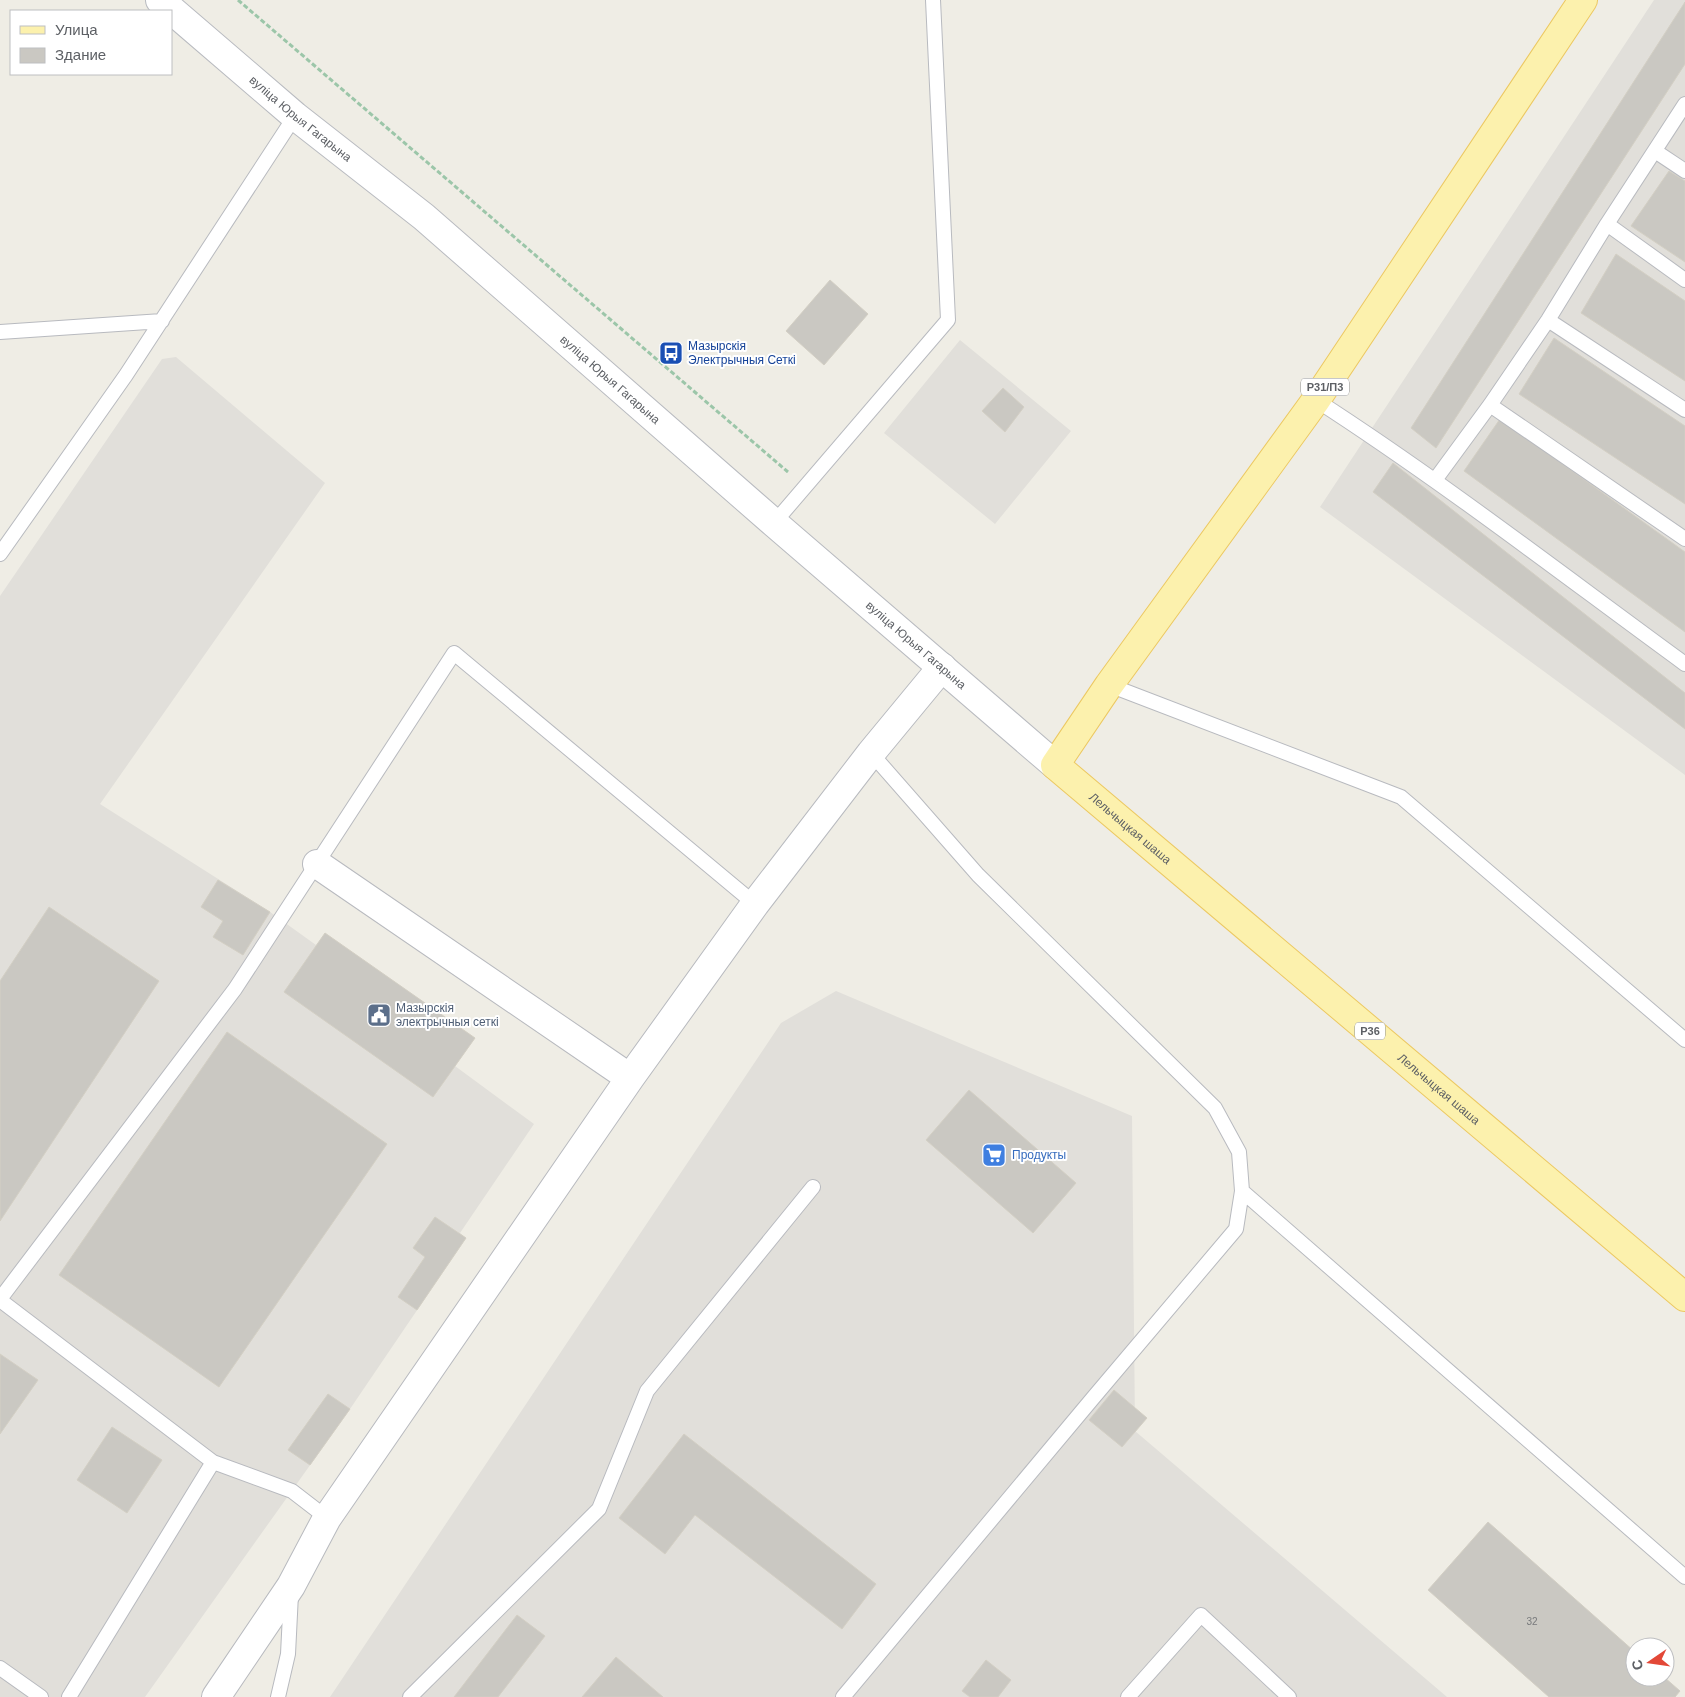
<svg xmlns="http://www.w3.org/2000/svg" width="1685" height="1697" viewBox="0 0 1685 1697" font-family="Arial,sans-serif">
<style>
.industrial{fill:#e1dfda}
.building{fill:#cac8c2;stroke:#d3cfc4}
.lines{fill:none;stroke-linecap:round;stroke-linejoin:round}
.lane-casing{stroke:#b8babf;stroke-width:16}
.street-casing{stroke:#b8babf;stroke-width:30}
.secondary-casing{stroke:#b9bbc0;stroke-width:30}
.primary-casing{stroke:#ecc861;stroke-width:30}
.path{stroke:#9cc6a9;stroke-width:3;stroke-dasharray:5 2.5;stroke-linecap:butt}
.lane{stroke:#fff;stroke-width:14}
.street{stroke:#fff;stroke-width:28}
.secondary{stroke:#fff;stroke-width:28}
.primary{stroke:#fcf1ad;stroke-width:28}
.labels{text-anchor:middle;stroke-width:4;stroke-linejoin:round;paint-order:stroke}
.number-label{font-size:10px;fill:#787a7c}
.shield{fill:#fff;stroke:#8e9093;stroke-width:1}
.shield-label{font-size:11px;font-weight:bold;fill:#5d6065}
.street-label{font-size:12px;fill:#5d6065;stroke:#fff}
.transit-label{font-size:12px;fill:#164399;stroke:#fff;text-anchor:start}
.service-label{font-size:12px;fill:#4e5e75;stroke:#fff;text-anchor:start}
.shop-label{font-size:12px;fill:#366cbe;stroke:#fff;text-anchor:start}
</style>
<rect width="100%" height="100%" fill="#efede5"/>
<path class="industrial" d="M1654,0H1685V775L1320,507Z
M960,340L1071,431L995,524L884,433Z
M176,357L325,483L100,804L270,912L316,945L325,933L475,1038L455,1066L534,1124L460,1233L466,1238L350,1409L145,1697H0V596L162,359Z
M836,991L1132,1116L1135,1431L1447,1697H330L781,1023Z"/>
<path class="building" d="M1685,2V64L1436,448L1411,428Z
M1669,171L1685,181V262L1631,226Z
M1616,254L1685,301V381L1581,313Z
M830,280L868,314L824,365L786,331Z
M1554,338L1685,426V504L1519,394Z
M1003,388L1024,407L1005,432L982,411Z
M1500,419L1685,552V632L1464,471Z
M1393,463L1685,693V729L1373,492Z
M218,880L270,912L243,955L213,937L223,921L201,907Z
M49,907L159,981L0,1221V981Z
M325,933L475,1038L433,1097L284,992Z
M227,1032L387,1144L219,1387L59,1275Z
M969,1090L1076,1183L1033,1233L926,1140Z
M435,1217L466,1238L417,1310L398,1297L425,1257L413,1248Z
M0,1354L38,1380L0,1434Z
M1114,1390L1147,1418L1122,1447L1089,1420Z
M328,1394L350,1409L310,1465L288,1450Z
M112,1427L162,1460L127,1513L77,1480Z
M684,1434L876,1584L842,1629L695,1515L665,1554L619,1518Z
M1488,1522L1635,1652V1677H1664L1680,1691L1675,1697H1549L1428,1590Z
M517,1615L545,1636L498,1697H454Z
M616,1657L663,1697H582Z
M986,1660L1011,1680L998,1697H970L962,1691Z"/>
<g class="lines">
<g class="lane-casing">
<path id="lane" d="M1655,151L1685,171
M1607,224L1685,280
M1548,320L1685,410
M0,332L162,321
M1316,400C1443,482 1563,575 1685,664
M1490,405L1685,539
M1435,480L1490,405L1548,320L1607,224L1685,104
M774,523L948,320L933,0
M0,554L126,375L295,116
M1109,685L1401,797L1685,1040
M1242,1191L1685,1577
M0,1299L235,989L454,653L755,904
M0,1300L213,1462L69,1697
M213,1462L292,1491L327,1518
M0,1668L41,1697
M278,1697L288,1654L291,1594
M410,1697L599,1509L647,1391L813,1187
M843,1697L1093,1398L1236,1229L1242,1191L1239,1152L1215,1108L978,875L871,753
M1128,1697L1201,1615L1289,1697"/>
</g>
<g class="street-casing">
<path id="street" d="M317,864L630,1078
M216,1697L291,1586L327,1518L630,1078L755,904L871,753L942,667"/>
</g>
<g class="secondary-casing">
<g id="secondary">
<path id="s1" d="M160,0L295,116L424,217L774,523L1055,765"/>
</g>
</g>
<g class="primary-casing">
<g id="primary">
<path id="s2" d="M1583,0L1316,400L1109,685L1055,765L1685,1297"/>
</g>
</g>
<path class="path" d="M238,0L788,472"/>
<use href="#lane" class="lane"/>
<use href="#street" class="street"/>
<use href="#secondary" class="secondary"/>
<use href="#primary" class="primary"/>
</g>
<defs>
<g id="bus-square" transform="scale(1.25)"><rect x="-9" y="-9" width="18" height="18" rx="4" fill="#1a4fb4" stroke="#fff"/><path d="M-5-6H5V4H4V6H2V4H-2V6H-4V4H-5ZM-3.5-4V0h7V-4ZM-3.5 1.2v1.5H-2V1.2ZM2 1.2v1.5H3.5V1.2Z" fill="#fff"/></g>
<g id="civic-square" transform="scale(1.25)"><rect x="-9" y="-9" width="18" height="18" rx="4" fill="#5c6f8a" stroke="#fff"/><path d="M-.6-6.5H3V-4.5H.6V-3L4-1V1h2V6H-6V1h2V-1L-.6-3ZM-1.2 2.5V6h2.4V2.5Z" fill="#fff"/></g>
<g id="supermarket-square" transform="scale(1.25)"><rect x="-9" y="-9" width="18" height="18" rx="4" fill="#3f7fe0" stroke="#fff"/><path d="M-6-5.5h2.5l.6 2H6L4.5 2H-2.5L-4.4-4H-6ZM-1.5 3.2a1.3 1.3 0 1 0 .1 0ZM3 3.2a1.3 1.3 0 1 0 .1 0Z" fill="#fff"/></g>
</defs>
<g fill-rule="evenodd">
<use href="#bus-square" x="671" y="353"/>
<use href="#civic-square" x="379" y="1015"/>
<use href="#supermarket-square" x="994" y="1155"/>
</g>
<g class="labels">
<g class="number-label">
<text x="1532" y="1625">32</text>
</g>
<g class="shield">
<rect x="1301" y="378.5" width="48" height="17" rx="4"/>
<rect x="1355" y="1022.5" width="30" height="17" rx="4"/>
</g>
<g class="shield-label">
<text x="1325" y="391">Р31/П3</text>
<text x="1370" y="1035">Р36</text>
</g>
<g class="street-label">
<text dy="4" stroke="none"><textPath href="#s1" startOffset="184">вуліца Юрыя Гагарына</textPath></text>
<text dy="4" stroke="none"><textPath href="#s1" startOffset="589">вуліца Юрыя Гагарына</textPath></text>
<text dy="4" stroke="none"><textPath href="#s1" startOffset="994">вуліца Юрыя Гагарына</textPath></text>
<text dy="4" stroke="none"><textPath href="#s2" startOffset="1028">Лельчыцкая шаша</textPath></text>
<text dy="4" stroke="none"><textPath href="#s2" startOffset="1432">Лельчыцкая шаша</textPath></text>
</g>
<g class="transit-label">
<text x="688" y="350">Мазырскія<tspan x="688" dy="14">Электрычныя Сеткі</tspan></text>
</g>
<g class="service-label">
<text x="396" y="1012">Мазырскія<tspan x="396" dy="14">электрычныя сеткі</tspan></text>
</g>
<g class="shop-label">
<text x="1012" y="1159">Продукты</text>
</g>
</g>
<rect x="10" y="10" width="162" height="65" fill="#ffffff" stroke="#bebfc1"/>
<rect x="20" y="26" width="25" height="8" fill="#fcf1ad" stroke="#bebfc1"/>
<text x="55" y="35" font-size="15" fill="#5d6065">Улица</text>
<rect x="20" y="48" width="25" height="15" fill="#cac8c2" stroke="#bebfc1"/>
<text x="55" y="60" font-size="15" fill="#5d6065">Здание</text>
<g transform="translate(1650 1662) rotate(257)"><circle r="24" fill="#ffffff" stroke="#bebfc1"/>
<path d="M0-4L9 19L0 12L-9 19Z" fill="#e34837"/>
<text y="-8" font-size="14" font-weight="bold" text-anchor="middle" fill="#5d6065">С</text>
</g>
</svg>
